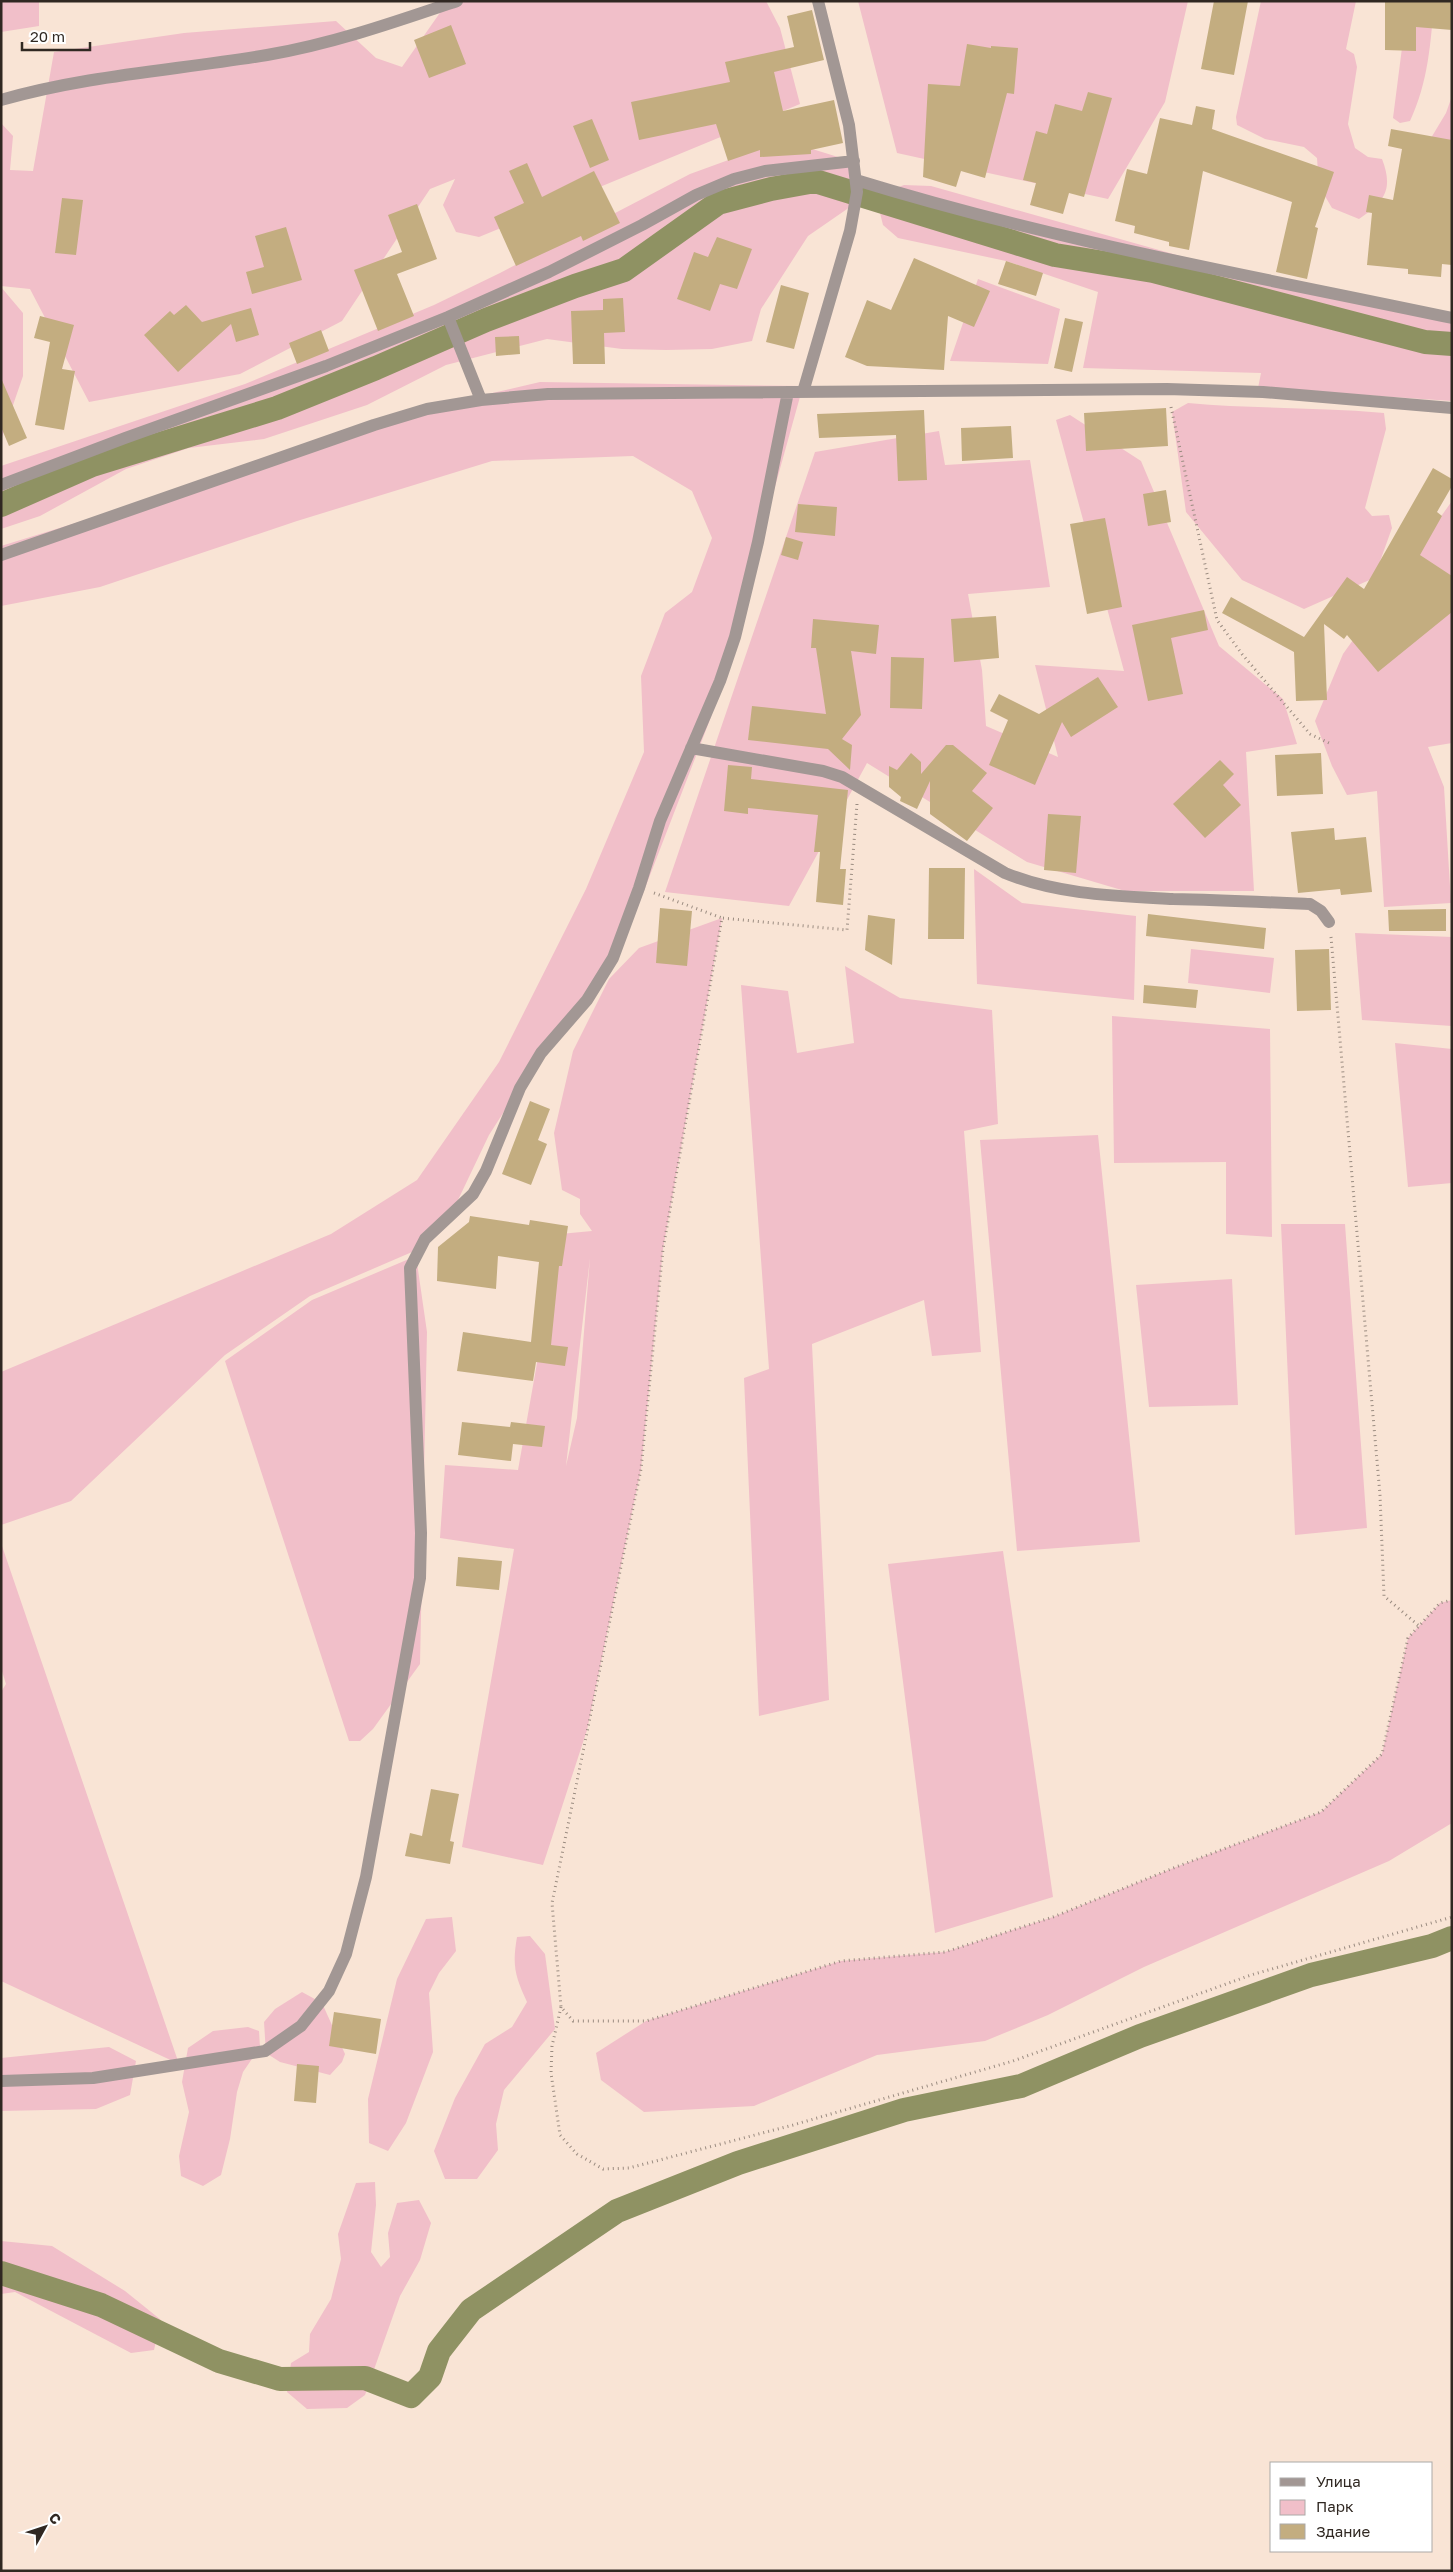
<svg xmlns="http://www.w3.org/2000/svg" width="1453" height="2572" viewBox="0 0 1453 2572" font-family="'Golos Text',sans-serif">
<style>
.green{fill:#f1bfc9;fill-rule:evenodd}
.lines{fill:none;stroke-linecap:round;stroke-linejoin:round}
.canal{stroke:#8f9263;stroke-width:24}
.building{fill:#c3ad80}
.path{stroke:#9b8c81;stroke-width:3;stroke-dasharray:1 4;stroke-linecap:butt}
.minor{stroke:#a29794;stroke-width:12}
</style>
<rect width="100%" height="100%" fill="#f9e4d5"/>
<path class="green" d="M1,1H39V26L1,32Z
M446,1H766L780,28L800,104L479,237L456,232L443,205L455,179L430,189L342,321L240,374L89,402L30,289L1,286V123L13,136L10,170L33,171L54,52L184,33L336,21L376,58L402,67L444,7Z
M858,1H1188L1165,102L1108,199L897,153Z
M1261,1H1356L1346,49L1354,54L1357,67L1348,124L1355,148L1368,157L1382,159C1394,190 1384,202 1359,219L1332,208L1319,186L1317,158L1304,147L1265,139L1237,125L1236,117Z
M1408,1H1434C1431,42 1428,83 1410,121L1400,123L1393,118Z
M1452,96V172L1428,143L1446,113Z
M809,148L838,157L855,171L850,207L808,236L761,309L752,341L712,349L666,350L622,349L547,339L446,365L367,405L264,439L189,448L126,469L40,516L1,529V466L245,384L434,305L500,273L690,174L756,150Z
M904,185L931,186L1248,275L1452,314V401L1258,388L1261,373L1083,368L1098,292L1006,261L898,238L883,225L880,213L879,204L886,192Z
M978,279L1060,309L1048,364L950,361Z
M1,287L23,313V376L1,440Z
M540,382L803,386L711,717L625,940L543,1051L489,1135L458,1200L419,1249L310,1296L225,1355L71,1501L1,1525V1372L331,1234L417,1180L499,1062L586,889L644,752L641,676L665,613L692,592L712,538L692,491L633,456L492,461L297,521L100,587L1,606V546L209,482L371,421Z
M1188,403C1253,409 1318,407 1384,413L1386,429L1365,508L1372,516L1389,515L1392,528L1374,578L1304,609L1242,580L1186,512L1172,412Z
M1070,415L1141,461L1219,646L1283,699L1297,744L1246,752L1254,891H1125L1027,862L867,763L789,906L665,892L815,452L939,431L945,465L1030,460L1050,587L968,594L982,670L986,726L1058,757L1035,665L1124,671L1056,420Z
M1452,501V743L1428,747L1444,787L1451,903L1384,907L1377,791L1347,795L1332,766L1315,721L1343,654Z
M974,869L1022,903L1136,916L1134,1000L977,984Z
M722,918L663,1249L641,1469L587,1730L543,1865L462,1847L514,1549L440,1538L445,1465L518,1470L560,1234L592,1231L580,1214V1199L562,1190L554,1133L573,1051L609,979L639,948ZM590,1258L577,1418L566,1466Z
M1355,933L1452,937V1026L1362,1020Z
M1191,949L1274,958L1270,993L1188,983Z
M845,966L900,998L992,1010L998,1124L964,1131L981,1352L932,1356L924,1300L812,1344L829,1700L759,1716L744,1378L769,1369L741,985L788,991L797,1053L854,1043Z
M1112,1016L1270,1029L1272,1237L1226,1234V1162L1114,1163Z
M1395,1043L1452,1049V1183L1408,1187Z
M1098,1135L1140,1542L1017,1551L980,1140Z
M1281,1224H1345L1367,1528L1295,1535Z
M416,1256L427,1332L420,1664L373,1729L360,1741H349L225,1361L312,1300Z
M1232,1279L1238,1405L1149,1407L1136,1285Z
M1,1543L179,2064L1,1981V1692L6,1684L1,1668Z
M1003,1551L1053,1897L935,1933L888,1564Z
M1452,1600V1823L1389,1861L1144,1967L1048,2015L985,2041L877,2055L754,2106L644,2112L601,2080L596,2053L646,2021L841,1961L945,1952L1053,1917L1176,1867L1321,1812L1382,1754L1408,1638L1440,1603Z
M452,1917L456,1951L439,1973L429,1993L433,2052L406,2123L388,2151L369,2143L368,2099L397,1979L426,1919Z
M530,1936L545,1954L555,2029L504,2090L496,2124L498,2150L477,2179H445L434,2151L455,2098L485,2044L512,2027L527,2002C515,1976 512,1966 517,1937Z
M302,1992L322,2003L345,2054L342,2062L330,2075L280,2062L266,2053L264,2022L275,2009Z
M248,2027L259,2031L260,2047L243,2072L237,2092L230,2139L221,2175L203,2186L181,2176L179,2156L189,2112L182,2082L188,2048L213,2031Z
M109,2047L136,2061L130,2095L96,2109L1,2111V2058Z
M375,2182L376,2205L371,2252L381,2267L390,2257L388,2233L397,2203L419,2200L431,2223L420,2260L400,2296L365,2395L347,2408L307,2409L287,2392L291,2363L309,2352L310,2334L331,2299L341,2259L338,2234L356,2183Z
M1,2241L52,2246L125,2291L161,2320L154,2350L131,2353L15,2292L1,2294Z"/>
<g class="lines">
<path class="canal" d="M1,505L92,465L277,408L376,368L486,320L575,286L624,270L718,203L771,189L815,181L1055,255L1153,271L1425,342L1452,344
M1,2273L101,2305L219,2361L280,2379L365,2378L411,2396L430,2377L439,2351L471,2310L617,2211L738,2163L904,2110L1021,2086L1140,2036L1311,1975L1432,1946L1452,1938"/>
</g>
<path class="building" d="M1214,1H1248L1234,75L1201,69Z
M1385,1H1452V30L1416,27V51L1385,50Z
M812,10L824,60L774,72L783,111L834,100L843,143L811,150V154L760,157V150L728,161L716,124L639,140L631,102L730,82L725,62L794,47L787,16Z
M451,25L466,64L429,78L414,40Z
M967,44L991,48V46L1018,48L1014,94L1007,93L985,178L961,171L956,187L923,177L928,84L960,86Z
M1088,92L1112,98L1084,197L1069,193L1063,214L1030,205L1036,183L1023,180L1036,131L1047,134L1055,104L1082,111Z
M1196,106L1215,110L1212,129L1334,172L1315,227L1318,228L1307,279L1276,272L1292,202L1203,171L1189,250L1169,246V242L1134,233L1135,226L1115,221L1127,169L1147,174L1160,118L1192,125Z
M592,119L609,160L590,168L573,126Z
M1391,129L1452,140V265L1442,264L1441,277L1408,274V269L1367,265L1372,213L1366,212L1369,195L1393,200L1402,149L1388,146Z
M527,163L542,197L594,171L620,223L583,241L581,236L516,266L494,217L524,203L509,171Z
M62,198L83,200L76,255L55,253Z
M417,204L437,259L397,274L414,316L378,331L354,270L402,252L388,215Z
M286,227L302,280L252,294L246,272L264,267L255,236Z
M717,237L752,249L737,289L720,284L710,311L677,299L694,252L708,257Z
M914,258L990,291L974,327L948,316L944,370L867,366L845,357L867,300L891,310Z
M1006,261L1043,273L1036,296L998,284Z
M781,285L809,293L794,349L766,342Z
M623,298L625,332L604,333L605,364H573L571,311L603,310V299Z
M186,305L202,322L251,308L259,335L236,342L231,324L178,372L144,335L170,311L174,315Z
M40,316L74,325L62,369L75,371L64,430L35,425L50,342L34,338Z
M1065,318L1083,322L1072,372L1054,368Z
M321,330L329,351L297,364L289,343Z
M519,336L520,354L496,356L495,337Z
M1,378L27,438L9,446L1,427Z
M1166,408L1168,446L1086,451L1084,413Z
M924,410L927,480L898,481L896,435L819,438L817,414Z
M1011,426L1013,458L962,461L961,428Z
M1433,468L1452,479V486L1437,512L1442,516L1420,555L1452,576V612L1378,672L1347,635L1344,639L1324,624L1327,700L1296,701L1294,652L1222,613L1231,597L1304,637L1347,577L1364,589Z
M1166,490L1171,522L1148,526L1143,494Z
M798,504L837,507L835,536L795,532Z
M1105,518L1122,607L1087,614L1070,524Z
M786,537L803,542L798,560L781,555Z
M1204,610L1208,630L1171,638L1183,694L1148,701L1132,625Z
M996,616L999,658L954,662L951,619Z
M813,619L879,625L876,654L851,651L861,715L842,739L852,745L850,770L828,749L748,740L752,706L826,714L816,648H811Z
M891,657L924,658L922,709L890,708Z
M1098,677L1118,707L1071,737L1062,722L1035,785L989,765L1008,720L990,711L999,694L1039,714Z
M946,745H953L987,773L972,791L993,808L967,841L930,814V781L917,809L900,801L901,797L889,787V766L897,770L911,753L921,762V774Z
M1321,753L1323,794L1277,796L1275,755Z
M1220,760L1234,774L1223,785L1241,805L1205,838L1173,804Z
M728,765L752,767L751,779L848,790L840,869H846L843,905L816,902L820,852H814L818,815L748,808V814L724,811Z
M1048,814L1081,816L1076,873L1044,870Z
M1334,828L1335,840L1366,837L1372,892L1341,895L1340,889L1298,893L1291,832Z
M929,868H965L964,939H928Z
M660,908L692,911L687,966L656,963Z
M1446,909V931H1389L1388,910Z
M1148,914L1266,928L1264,949L1146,936Z
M868,915L895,919L892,965L865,950Z
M1329,949L1331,1010L1297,1011L1295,950Z
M1144,985L1198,990L1196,1008L1143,1003Z
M530,1101L550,1109L538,1140L547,1144L531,1185L502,1174Z
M470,1216L529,1225L530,1220L568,1226L562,1266H559L551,1345L568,1347L565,1366L536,1362L533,1381L457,1371L463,1332L531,1342L539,1262L498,1256L496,1289L437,1281L438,1247L469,1222Z
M462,1422L510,1427L511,1422L545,1426L542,1447L513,1444L511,1461L458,1455Z
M458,1557L502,1561L499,1590L456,1586Z
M431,1789L459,1794L450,1841L454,1842L450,1864L405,1856L410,1833L422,1836Z
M334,2012L381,2019L376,2054L329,2046Z
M297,2064L319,2066L316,2103L294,2101Z"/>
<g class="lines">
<path class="path" d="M1171,407L1217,620L1242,654L1310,734L1329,743
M857,804L847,930L722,918L663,1249L641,1469L552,1903L561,2007L573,2021H646L841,1961L945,1952L1053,1917L1176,1867L1321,1812L1382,1754L1408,1638L1440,1603L1452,1600
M654,893L722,918
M1331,937L1380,1495L1384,1596L1419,1626
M561,2007L552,2046L551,2073L560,2135L577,2154L603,2169L629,2168L793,2125L1013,2061L1251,1975L1452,1917"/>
<path class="minor" d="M1,100C88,75 178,70 267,55C332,44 395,22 457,1
M856,180C1051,240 1252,276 1452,318
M448,317L481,400
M803,392L850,231L857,192L849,125L818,1
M1,485L125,438L326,366L448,317L549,272L642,225L696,195L734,179L765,171L854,161
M1,555L374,425L427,409L481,400L548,394L1167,389L1263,392L1452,408
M691,748L823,771L842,777L1005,873C1058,895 1117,896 1173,899C1219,900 1264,902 1310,904L1321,911L1329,922
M1,2081L93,2078L265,2051L301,2026L329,1991L346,1954L366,1877L420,1578L421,1533L410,1268L425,1239L473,1194L486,1171L520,1088L541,1053L587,1000L613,958L639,888L660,821L720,681L735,637L758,542L788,392"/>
</g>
<rect width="1453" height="2572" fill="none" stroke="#302822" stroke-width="5"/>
<rect x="1270" y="2462" width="162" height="90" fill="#ffffff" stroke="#aca9a7"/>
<rect x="1280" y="2478" width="25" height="8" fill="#a29794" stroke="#aca9a7"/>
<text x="1316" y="2487" font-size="15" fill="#302822">Улица</text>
<rect x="1280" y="2500" width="25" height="15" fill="#f1bfc9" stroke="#aca9a7"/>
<text x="1316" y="2512" font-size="15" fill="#302822">Парк</text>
<rect x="1280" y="2524" width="25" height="15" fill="#c3ad80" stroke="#aca9a7"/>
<text x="1316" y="2537" font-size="15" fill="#302822">Здание</text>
<g transform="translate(45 2527) rotate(50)" stroke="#ffffff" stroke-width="4" paint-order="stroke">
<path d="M0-4L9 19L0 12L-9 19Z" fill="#302822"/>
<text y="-8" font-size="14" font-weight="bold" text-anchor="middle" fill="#302822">С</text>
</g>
<path d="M22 42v8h68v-8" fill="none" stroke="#302822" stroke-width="2.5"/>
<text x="30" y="42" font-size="15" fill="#302822" stroke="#ffffff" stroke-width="4" paint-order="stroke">20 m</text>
</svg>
